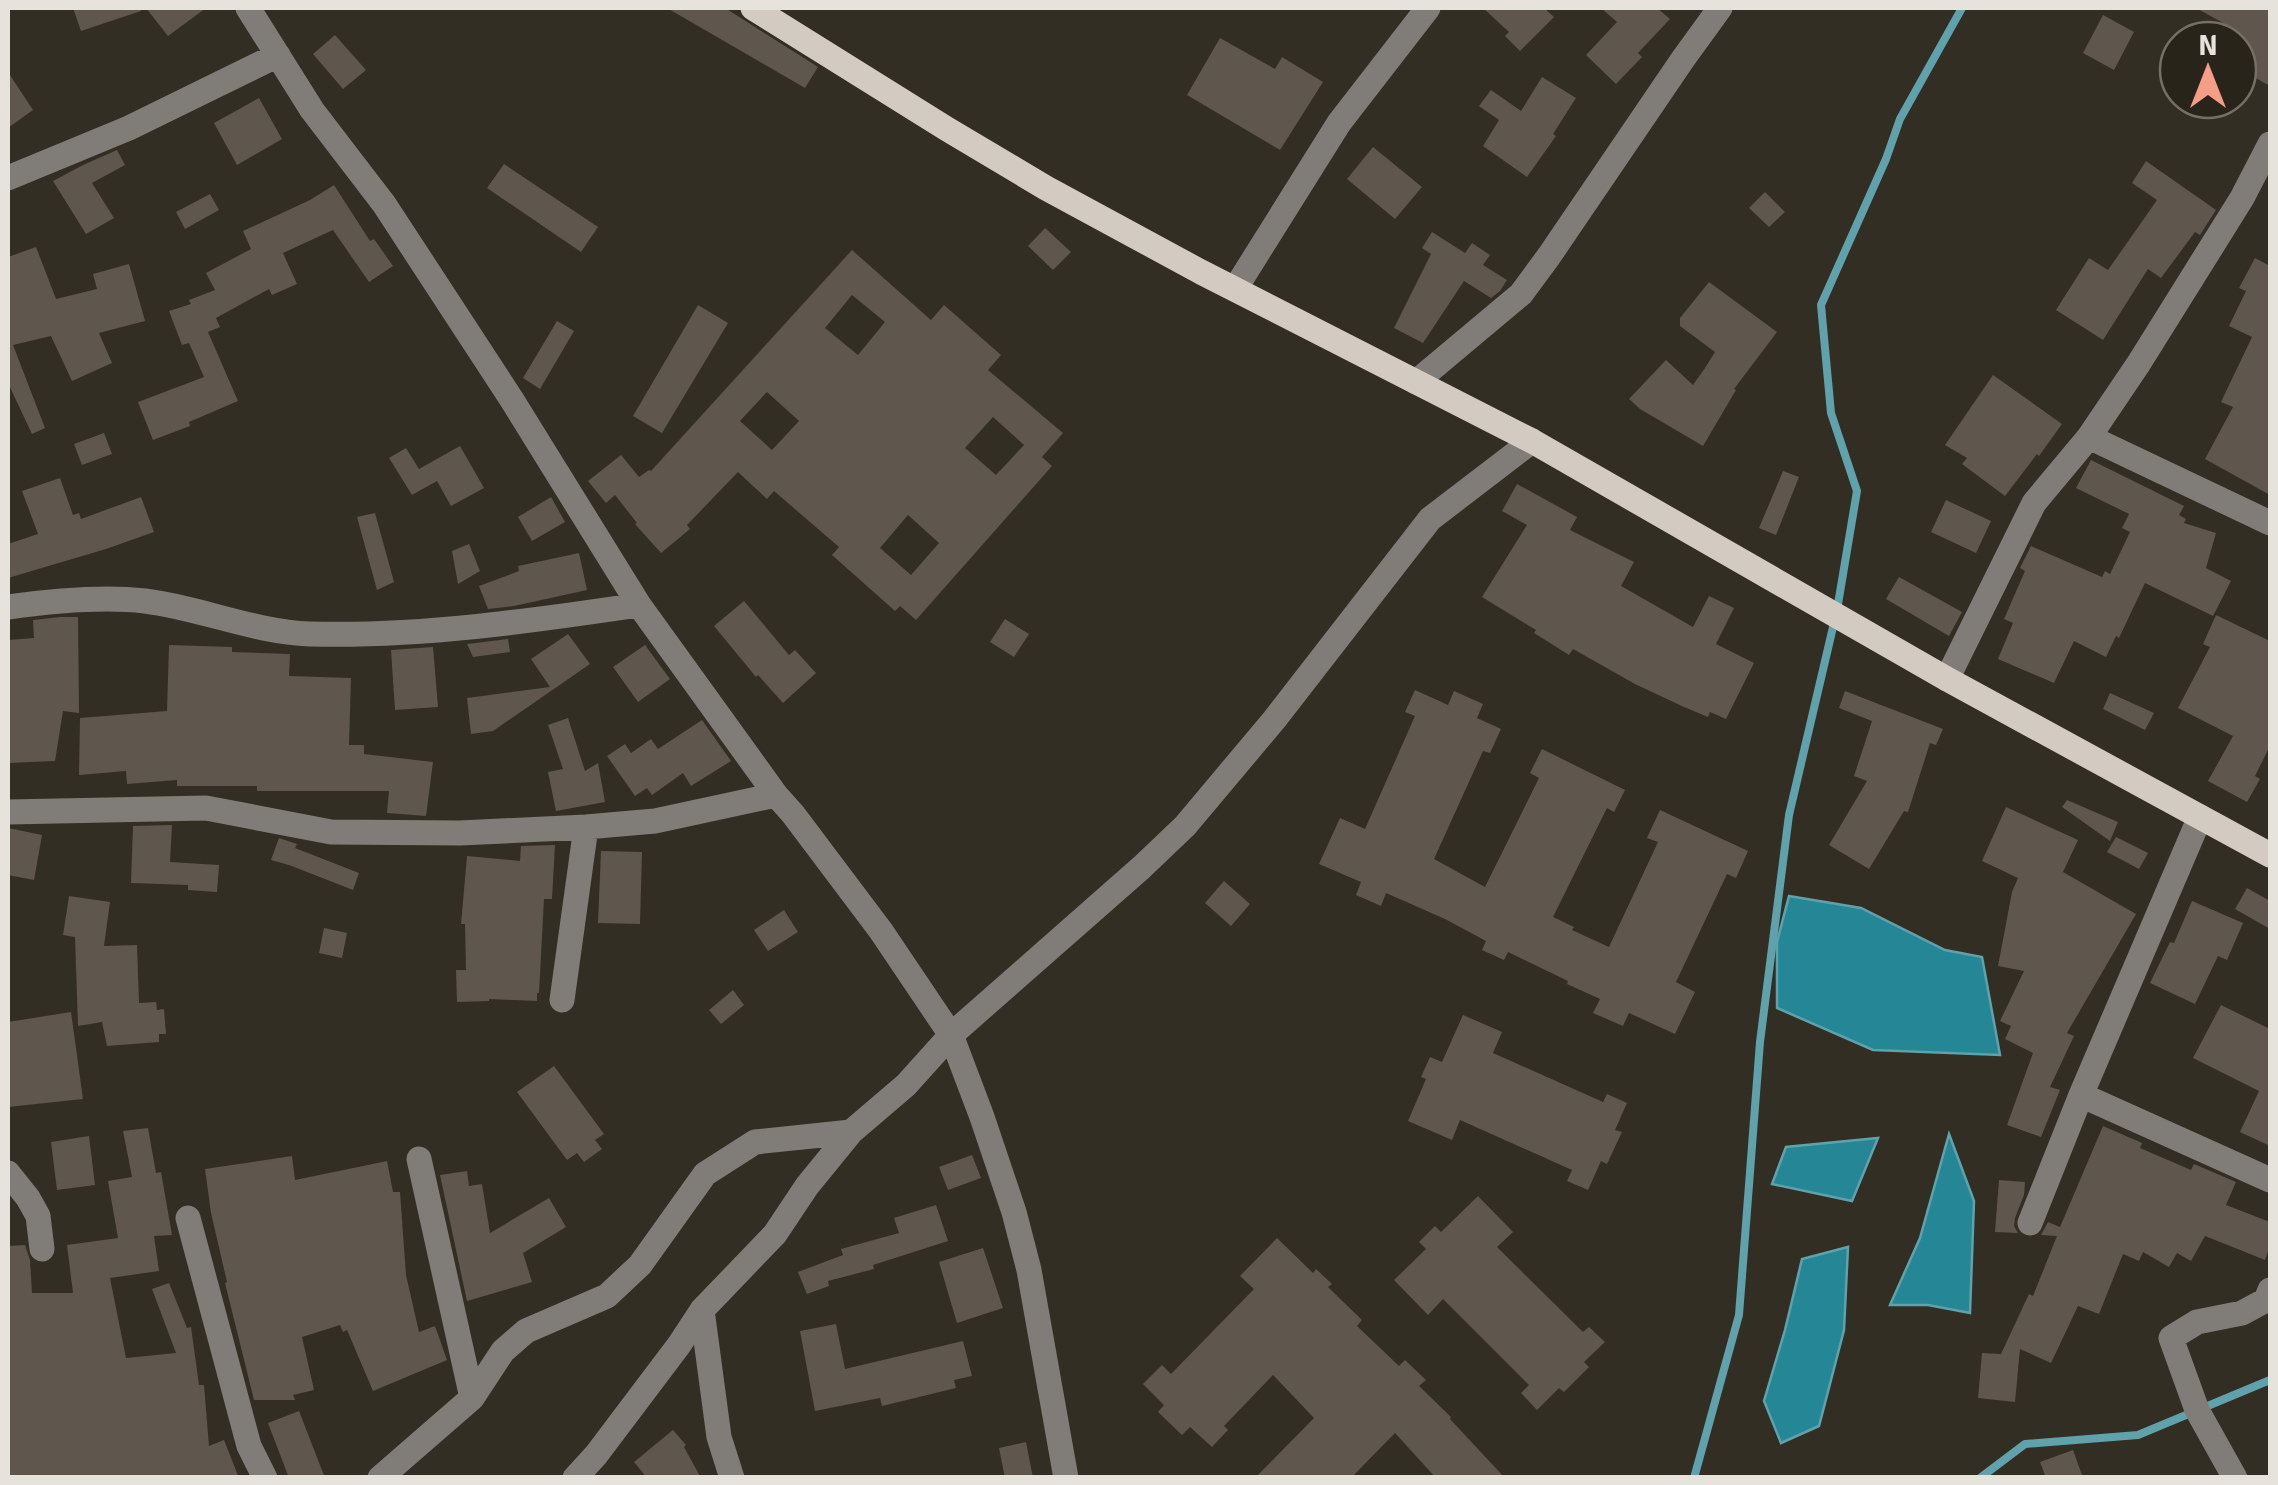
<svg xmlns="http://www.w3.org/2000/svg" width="2278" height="1485" viewBox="0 0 2278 1485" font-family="Signika,sans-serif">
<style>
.water{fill:#258695;stroke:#5fa2ab;stroke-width:2.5}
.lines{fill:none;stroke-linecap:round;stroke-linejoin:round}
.stream{stroke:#5fa2ab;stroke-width:8}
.building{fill:#5f564d;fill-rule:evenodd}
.minor{stroke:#807c77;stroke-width:25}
.major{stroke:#d3cac1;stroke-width:25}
</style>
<rect width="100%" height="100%" fill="#322e23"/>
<path class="water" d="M1789,896L1861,908L1945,950L1982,957L2000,1055L1873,1050L1777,1008V942Z
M1949,1134L1974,1201L1970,1313L1928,1305H1890L1920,1238Z
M1878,1138L1852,1201L1772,1184L1786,1147Z
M1848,1247L1844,1330L1819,1426L1781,1443L1764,1401L1785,1330L1802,1259Z"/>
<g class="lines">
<path class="stream" d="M1694,1478L1739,1315L1760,1042L1789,815L1837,610L1857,491L1831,413L1821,305L1886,159L1900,119L1962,8
M1980,1478L2025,1444L2138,1435L2270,1380"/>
</g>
<path class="building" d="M73,8H140L141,11L81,31Z
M146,8H206L168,36Z
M667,8H725L818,67L805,88Z
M1483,8H1544L1554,17L1520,51L1505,36L1509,32Z
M1601,8H1657L1670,19L1638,53L1642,57L1616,84L1586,55L1617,22Z
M2196,8H2270V86L2238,68V40H2230L2236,30Z
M2103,15L2134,32L2114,70L2083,53Z
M335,35L366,70L343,89L313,54Z
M1220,38L1275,69L1282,57L1323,82L1280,150L1187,95Z
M8,72L33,110L8,128Z
M1542,77L1576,98L1553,134L1556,136L1527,177L1483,146L1499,120L1479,106L1491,90L1521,111Z
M259,98L282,139L237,165L214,123Z
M1373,147L1422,187L1395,219L1347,179Z
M117,150L125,165L92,183L114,218L86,234L53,181L83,165Z
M2146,161L2216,210L2200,235L2195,232L2161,278L2148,269L2103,340L2056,310L2089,258L2108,270L2157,200L2132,183Z
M504,164L598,227L581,252L487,188Z
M334,185L370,241L374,239L393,266L369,282L333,230L283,253L297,284L272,295L269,289L216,318L220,327L208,332L238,401L189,422L190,426L153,440L138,402L204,377L189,343L182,345L169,311L191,304L189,300L215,290L206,273L251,249L243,231L310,200Z
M1765,192L1785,212L1769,227L1749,208Z
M210,194L219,210L185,229L176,212Z
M1045,228L1071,252L1053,270L1028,246Z
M1432,232L1465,253L1472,243L1490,255L1483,265L1507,280L1500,291L1491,298L1464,281L1423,343L1394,328L1431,254L1422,248Z
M36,247L56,299L97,289L93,274L129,264L145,321L99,333L112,363L72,381L51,336L13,345L45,428L32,434L8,383V257Z
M852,250L931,320L944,305L1001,355L988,370L1063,433L1042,457L1052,466L916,620L900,606L895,611L832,555L839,547L774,491L767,499L738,472L687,525L690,529L661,553L635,524L637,523L615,495L606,503L588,481L621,455L639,477L649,470L651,471ZM852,295L885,322L858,355L825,328ZM767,392L799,421L772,450L740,421ZM993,417L1024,445L996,475L965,448ZM908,515L939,543L911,575L880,548Z
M2255,258L2270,266V495L2205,459L2233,407L2221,402L2252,337L2229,326L2246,291L2239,288Z
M1709,282L1777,332L1734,389L1736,390L1703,446L1640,409L1629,399L1666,360L1693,385L1705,368L1715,352L1680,326V318Z
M698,305L728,323L662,433L633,416Z
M557,321L574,331L540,389L523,378Z
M1993,375L2062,424L2039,456L2037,454L2005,496L1962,464L1967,458L1945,445Z
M104,433L112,454L82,465L74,444Z
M460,446L484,488L451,506L437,481L412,495L389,458L406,448L419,469Z
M2091,460L2184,506L2179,515L2186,519L2184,523L2216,533L2206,568L2231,581L2213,616L2145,583L2119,638L2116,636L2106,657L2074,641L2054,683L1998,659L2013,623L2004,619L2025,571L2020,568L2031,546L2102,577L2105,571L2110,574L2130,532L2122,528L2129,514L2076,488Z
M1783,471L1799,477L1776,535L1759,528Z
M60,478L73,515L79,513L81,519L141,497L154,532L106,549L8,578V544L38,534L22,491Z
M1517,484L1577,517L1570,530L1634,562L1621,586L1693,627L1709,596L1734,608L1716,644L1754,663L1726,719L1710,712L1708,717L1684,707L1635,684L1573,649L1569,655L1534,633L1536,630L1482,597L1527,525L1502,511Z
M551,497L565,522L532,541L518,517Z
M1946,500L1991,521L1976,553L1931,532Z
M375,513L394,582L377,590L357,517Z
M469,544L480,571L458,584L452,551Z
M579,553L587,590L514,606L488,609L479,586L519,571L518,566Z
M1899,577L1962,612L1949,636L1886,599Z
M744,601L789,655L795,650L816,673L783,703L758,675L756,677L714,626Z
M2216,615L2270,641V746L2255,776L2260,779L2247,802L2208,781L2233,736L2178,708L2210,647L2203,644Z
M60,617H78L79,713L63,711L55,761L8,763V640L34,638L33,620Z
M1005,619L1029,634L1014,657L990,642Z
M568,634L590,664L493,731L471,734L467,698L550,687L531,659Z
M508,639L510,652L473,657L467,644Z
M169,645L232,647V652L290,654L289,676L351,678L349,745H364V754L433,762L426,816L387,813L389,791H257V786H177V780L127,784L126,771L79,775L80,718L167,711Z
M645,645L670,679L638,702L613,667Z
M433,647L438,707L395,710L391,650Z
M1415,690L1448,705L1454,691L1483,704L1477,718L1501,729L1490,753L1483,751L1434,859L1485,887L1539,778L1530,773L1542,749L1625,790L1614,812L1607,808L1553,917L1574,927L1572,930L1609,947L1658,842L1647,838L1660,810L1748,851L1736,878L1727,874L1676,982L1695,992L1675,1034L1629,1013L1623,1026L1593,1013L1600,999L1567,984L1568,981L1508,952L1504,960L1482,950L1486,941L1445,919L1386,893L1381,906L1356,895L1361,882L1319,864L1340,818L1365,829L1415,716L1405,712Z
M1845,691L1943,729L1936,745L1930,743L1908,812L1904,811L1869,869L1829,845L1867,781L1854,776L1872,721L1839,708Z
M2110,693L2154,713L2145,730L2103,709Z
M568,718L585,771L598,763L605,802L556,811L548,772L563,769L548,725Z
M702,720L731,761L691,786L683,773L652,795L647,788L635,796L607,756L625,744L631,753L651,739L658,749Z
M2067,800L2118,822L2110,841L2062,807Z
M2006,807L2078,840L2063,872L2136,914L2067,1033L2074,1036L2050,1087L2060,1090L2041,1137L2007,1125L2033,1053L2005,1039L2011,1026L2000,1021L2024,971L1998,966L2012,892L2018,878L1982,861Z
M172,825L170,862L219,865L217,892L188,890V885L131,883L133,826Z
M8,828L42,835L34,880L8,875Z
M2116,837L2148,853L2139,869L2107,852Z
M279,838L297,844L295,848L359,873L353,890L289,865L271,860Z
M555,845L552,899H544L539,993H537V1001L489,999V1001L457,1002L456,970H466L465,924H461L467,856L520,861L521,846Z
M601,851L642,852L640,924L598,923Z
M1224,881L1250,904L1231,926L1205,903Z
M2247,888L2270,901V929L2235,909Z
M69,896L110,902L104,946L137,945L139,1003L156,1002L157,1010L164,1009L166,1034H159V1042L107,1046L102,1022L78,1026L75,937L63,935Z
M2192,901L2243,923L2227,960L2218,956L2195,1004L2150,983L2170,942L2174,943Z
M784,910L798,932L768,951L754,930Z
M324,928L347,933L342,958L319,953Z
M733,990L744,1005L721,1024L709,1010Z
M2221,1005L2270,1029V1146L2240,1132L2259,1091L2193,1058Z
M71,1012L83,1099L8,1107V1022Z
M1463,1015L1502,1032L1493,1053L1603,1102L1607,1094L1627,1103L1615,1130L1622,1132L1607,1164L1601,1161L1588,1190L1567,1181L1572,1170L1460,1120L1452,1140L1408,1121L1426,1079L1421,1077L1430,1057L1442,1062Z
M554,1066L604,1134L595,1140L602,1149L584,1162L577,1153L567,1160L517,1092Z
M2103,1126L2142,1143L2140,1148L2191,1170L2194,1164L2236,1182L2226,1205L2270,1222V1246L2265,1260L2205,1236L2191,1261L2177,1253L2169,1267L2143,1252L2139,1261L2123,1254L2099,1314L2078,1306L2051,1363L2020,1349L2015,1402L1978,1398L1982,1353L2001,1354L2029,1294L2033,1296L2057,1236L2041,1235L2048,1222L2060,1227Z
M148,1128L156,1173L161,1172L172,1235L154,1236L159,1271L110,1278L126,1358L176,1353L152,1289L169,1283L187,1328L191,1327L199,1385H204L209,1446L224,1440L239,1478H8V1246L25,1245L30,1260L32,1293H73L67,1245L118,1238L108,1181L132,1177L123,1131Z
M89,1136L95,1185L57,1190L51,1142Z
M972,1155L981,1178L948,1190L939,1167Z
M292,1156L295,1180L387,1161L393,1192H400L406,1275L419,1332L435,1326L447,1360L373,1391L347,1330L343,1332L340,1325L302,1337L314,1390L293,1395L295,1400H254L225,1283L227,1282L211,1213L205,1169Z
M467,1171L469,1186L482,1184L490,1233L549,1198L566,1227L523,1253L532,1282L467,1301L440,1175Z
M1999,1180L2025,1182L2024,1195L2015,1218L2014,1226L2018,1233L1995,1232Z
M1478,1196L1513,1232L1497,1247L1583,1332L1589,1327L1605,1342L1584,1362L1589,1367L1564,1392L1559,1388L1537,1410L1521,1393L1529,1385L1443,1299L1428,1315L1394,1280L1426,1249L1419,1242L1435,1226L1441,1232Z
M936,1205L948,1241L873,1265L874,1269L828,1281L829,1286L807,1294L798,1272L843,1255L841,1249L899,1233L894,1218Z
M1277,1238L1313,1273L1316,1269L1332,1284L1328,1287L1362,1320L1357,1326L1399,1366L1405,1360L1426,1380L1419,1386L1451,1417L1450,1419L1505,1478H1436L1395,1433L1351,1478H1255L1314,1418L1273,1375L1224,1426L1228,1430L1212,1447L1190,1427L1182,1435L1158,1412L1164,1405L1143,1384L1162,1365L1171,1374L1254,1289L1240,1276Z
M983,1248L1003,1308L957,1323L939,1262Z
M836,1324L845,1369L963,1341L972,1376L954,1380L956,1388L882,1406L880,1398L815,1411L800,1331Z
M299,1411L325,1478H289L268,1423Z
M673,1430L686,1445L684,1447L701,1478H647L634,1462Z
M1026,1442L1033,1478H1005L999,1448Z
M2073,1450L2083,1478H2046L2040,1462Z"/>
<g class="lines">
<path class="minor" d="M248,8L312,110L384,204L512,400L639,605L776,795L793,814L881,931L951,1035L982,1117L1014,1212L1029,1270L1066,1478
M8,178L129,128L278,55
M1235,289L1339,123L1428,8
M1416,382L1521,294L1549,256L1683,59L1720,8
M2089,437L2270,523
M8,607C51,601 102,596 145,601C201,608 254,632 310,634C420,637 531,621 639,605
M1947,679L2034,503L2089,437L2139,363L2242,198L2270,144
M8,812L206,808L331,832L460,833L586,827L655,821L776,795
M562,1000L586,827
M2081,1095L2270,1180
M419,1159L472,1398
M8,1173L28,1198L38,1216L42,1249
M188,1218L249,1446L265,1478
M2030,1223L2081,1095L2200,817
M702,1310L719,1437L732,1478
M380,1478L472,1398L503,1351L526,1331L607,1296L640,1265L705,1174L755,1142L851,1132
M575,1478L596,1455L679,1345L702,1310L775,1234L807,1186L851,1132L906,1085L951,1035L1142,867L1185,826L1274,720L1430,519L1532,441
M2235,1478L2197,1410L2171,1338L2197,1322L2242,1313L2266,1300L2270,1290"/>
<path class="major" d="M753,8L947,129L1046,188L1201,272L1532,441L1947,679L2270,855"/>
</g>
<rect width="2278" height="1485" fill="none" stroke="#e6e3dd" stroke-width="20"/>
<g transform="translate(2208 70)"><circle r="48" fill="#28241a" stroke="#747068" stroke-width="2.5"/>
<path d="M0-8L18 38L0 25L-18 38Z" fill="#f49e87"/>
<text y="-15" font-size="28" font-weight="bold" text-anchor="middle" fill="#e6e3dd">N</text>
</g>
</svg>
